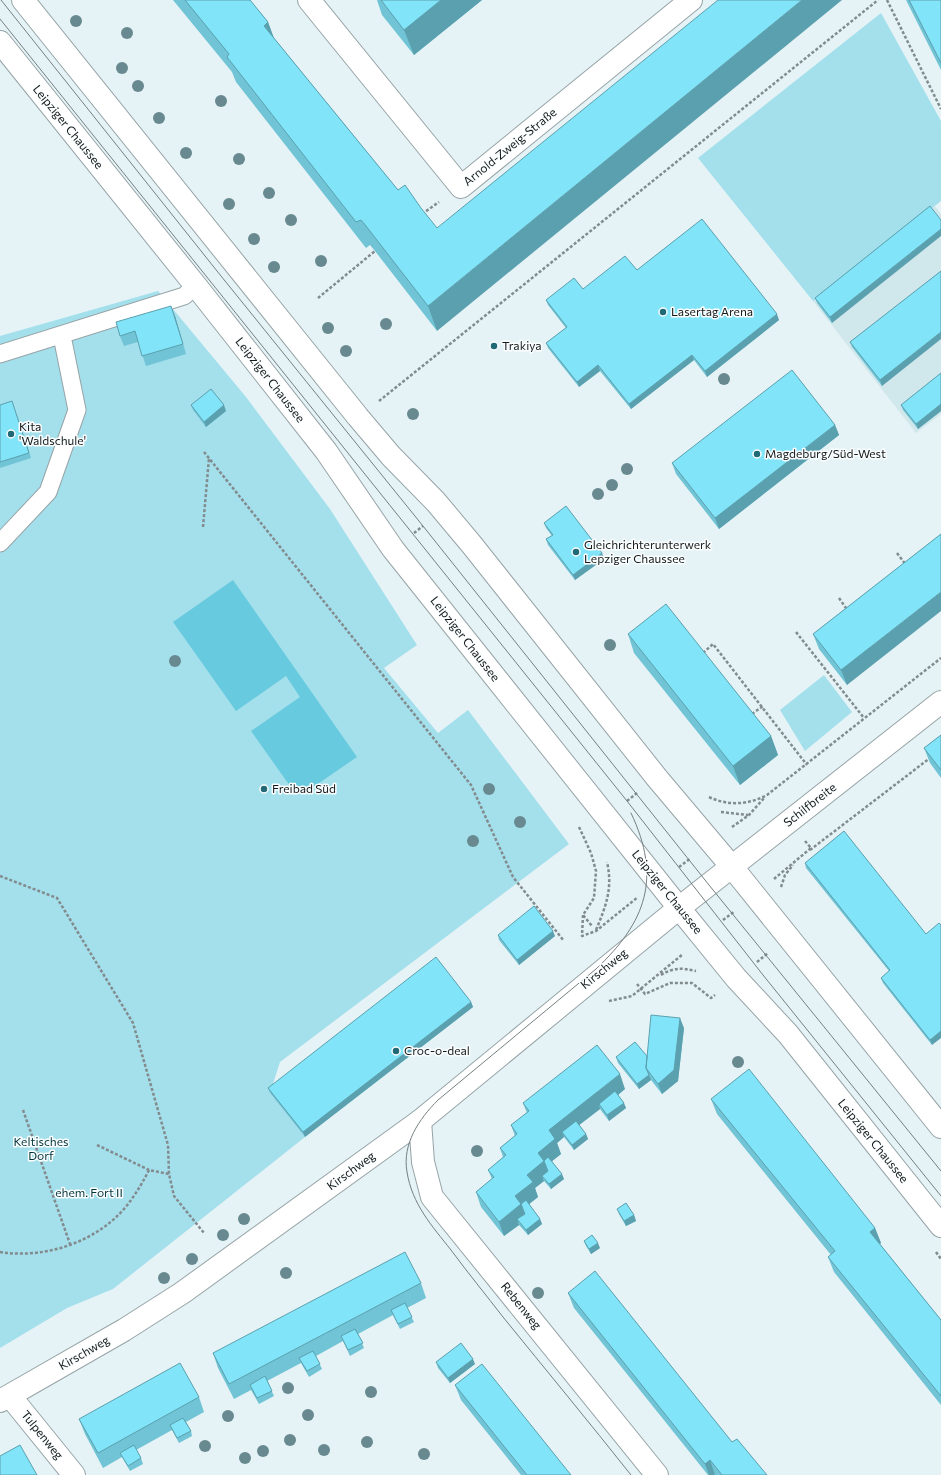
<svg xmlns="http://www.w3.org/2000/svg" width="941" height="1475" viewBox="0 0 941 1475" font-family="Commissioner,sans-serif">
<style>
.built{fill:#d0e7ec}
.green{fill:#a4dfec}
.water{fill:#67cade}
.lines{fill:none;stroke-linecap:round;stroke-linejoin:round}
.lane-casing{stroke:#97a4a7;stroke-width:19}
.street-casing{stroke:#97a4a7;stroke-width:24}
.secondary-casing{stroke:#97a4a7;stroke-width:24}
.path{stroke:#828b8d;stroke-width:2.5;stroke-dasharray:3 2;stroke-linecap:butt}
.lane{stroke:#fff;stroke-width:17}
.street{stroke:#fff;stroke-width:22}
.secondary{stroke:#fff;stroke-width:22}
.tram{stroke:#767f81;stroke-width:1}
.tree{fill:#68898f}
.wall{fill:#70c4d5}
.shaded-wall{fill:#5ba0ae}
.building{fill:#82e4f8;stroke:#5ba0ae}
.poi-dot{fill:#216977;stroke:#fbfeff;stroke-width:1.5}
.labels{text-anchor:middle;stroke-width:3;stroke-linejoin:round;paint-order:stroke}
.street-label{font-size:12px;fill:#131819;stroke:#fbfeff}
.poi-label{font-size:12px;fill:#131819;stroke:#fbfeff;text-anchor:start}
.park-label{font-size:12px;fill:#01333b;stroke:#fbfeff}
</style>
<rect width="100%" height="100%" fill="#e5f3f6"/>
<path class="built" d="M935,206L941,214V414L916,433L813,301Z"/>
<path class="green" d="M881,13L941,121V201L813,301L698,158Z
M158,291L246,397L330,509L417,645L384,668L438,733L468,710L569,844L280,1062L270,1093L305,1137L113,1289L67,1308L0,1348V336Z
M824,675L852,712L805,751L780,710Z"/>
<path class="water" d="M233,580L357,757L309,790C301,792 296,791 290,786L251,731L300,697L286,676L236,711L173,622Z"/>
<g class="lines">
<g class="lane-casing">
<path id="lane" d="M0,354L184,296L196,286
M0,543L48,492L77,410L62,336"/>
</g>
<g class="street-casing">
<path id="street" d="M309,0L461,187L691,0
M420,1121L423,1162L432,1197L657,1475
M10,1396L74,1475"/>
</g>
<g class="secondary-casing">
<path id="secondary" d="M23,0L358,417L391,456L436,502L472,545L657,778L732,867L941,1127
M0,42L196,286L326,451L393,549L495,677L679,908L736,978L788,1034L941,1226
M0,1401L124,1330L182,1293L420,1121L679,908L941,702"/>
</g>
<path class="path" d="M887,0L941,109
M422,214L439,202
M318,298L375,251
M379,401L878,0
M204,452L471,785L513,877L564,941
M203,527L209,458
M414,533L423,526
M897,553L906,565
M839,598L848,611
M796,632L864,718
M703,653L713,644L807,765
M752,714L763,706
M709,797C728,806 748,805 767,795L941,658
M627,801L637,793
M721,812L748,815
M579,827L591,853L596,871L594,898L583,915L592,926
M732,827L749,815L765,797
M805,841L811,848
M810,850L930,758
M679,867L691,858
M0,876L57,898L133,1023L168,1145L169,1174
M774,879L811,848
M781,887L785,875L793,865
M583,915L582,936L596,931L638,897
M723,920L735,911
M596,930C606,906 613,888 607,862
M757,962L768,953
M661,975C674,967 682,968 696,971
M637,984L645,994L670,983H692L711,998L715,995
M609,1001L632,996L683,954
M23,1110L70,1244
M97,1145L149,1170
M0,1252C44,1259 94,1243 124,1209C134,1197 142,1184 149,1170L169,1174L174,1196L204,1233
M936,1252L941,1259"/>
<use href="#lane" class="lane"/>
<use href="#street" class="street"/>
<use href="#secondary" class="secondary"/>
<path class="tram" d="M1,0L221,276L423,526L709,885L941,1171
M0,19L627,801L763,975L941,1196
M631,1475C589,1422 546,1370 503,1317C486,1295 468,1273 451,1250C432,1226 412,1204 407,1172C402,1144 419,1119 438,1100L596,969C646,922 662,878 631,813"/>
</g>
<g class="tree">
<circle cx="76" cy="21" r="6"/>
<circle cx="127" cy="33" r="6"/>
<circle cx="122" cy="68" r="6"/>
<circle cx="138" cy="86" r="6"/>
<circle cx="221" cy="101" r="6"/>
<circle cx="159" cy="118" r="6"/>
<circle cx="186" cy="153" r="6"/>
<circle cx="239" cy="159" r="6"/>
<circle cx="269" cy="193" r="6"/>
<circle cx="229" cy="204" r="6"/>
<circle cx="291" cy="220" r="6"/>
<circle cx="254" cy="239" r="6"/>
<circle cx="321" cy="261" r="6"/>
<circle cx="274" cy="267" r="6"/>
<circle cx="386" cy="324" r="6"/>
<circle cx="328" cy="328" r="6"/>
<circle cx="346" cy="351" r="6"/>
<circle cx="724" cy="379" r="6"/>
<circle cx="413" cy="414" r="6"/>
<circle cx="627" cy="469" r="6"/>
<circle cx="612" cy="485" r="6"/>
<circle cx="598" cy="494" r="6"/>
<circle cx="610" cy="645" r="6"/>
<circle cx="175" cy="661" r="6"/>
<circle cx="489" cy="789" r="6"/>
<circle cx="520" cy="822" r="6"/>
<circle cx="473" cy="841" r="6"/>
<circle cx="738" cy="1062" r="6"/>
<circle cx="477" cy="1151" r="6"/>
<circle cx="244" cy="1219" r="6"/>
<circle cx="223" cy="1235" r="6"/>
<circle cx="192" cy="1259" r="6"/>
<circle cx="286" cy="1273" r="6"/>
<circle cx="164" cy="1278" r="6"/>
<circle cx="538" cy="1293" r="6"/>
<circle cx="288" cy="1388" r="6"/>
<circle cx="371" cy="1392" r="6"/>
<circle cx="308" cy="1415" r="6"/>
<circle cx="228" cy="1416" r="6"/>
<circle cx="290" cy="1440" r="6"/>
<circle cx="367" cy="1442" r="6"/>
<circle cx="205" cy="1446" r="6"/>
<circle cx="324" cy="1450" r="6"/>
<circle cx="263" cy="1451" r="6"/>
<circle cx="424" cy="1454" r="6"/>
<circle cx="245" cy="1458" r="6"/>
</g>
<path class="wall" d="M173,0H250L268,22L274,38L398,190L437,331L375,251L370,245L366,248L236,82L232,72Z
M377,0H482L414,55L382,15Z
M906,0H941V70Z
M930,206L832,323L817,303L815,298Z
M637,270L779,320L707,377L694,360L631,409L600,371L579,387L548,348L546,343L566,328L548,305L546,300L583,289Z
M941,271L882,386L852,347L850,342Z
M175,316L186,354L146,366L138,342L124,346L120,336Z
M941,373V411L918,429L903,410L901,405Z
M12,401L31,458L0,468V405Z
M191,405L226,411L206,427L193,410Z
M835,425L839,435L719,529L676,474L672,463Z
M544,523L602,553L604,559L575,580L548,545L546,539L552,536L546,528Z
M941,534L847,685L819,649L813,634Z
M628,634L771,736L778,755L740,785L634,653Z
M941,735V778L930,763L924,748Z
M805,863L926,934L932,1045L883,983L881,978L889,971L806,868Z
M498,935L555,936L519,965L499,940Z
M471,1002L473,1007L305,1137L270,1093L268,1088Z
M684,1028L678,1081L662,1094L651,1080L639,1089L618,1063L616,1057L647,1056Z
M625,1089L618,1095L626,1108L609,1121L600,1109L579,1125L586,1134L588,1139L574,1150L564,1137L557,1143L561,1154L552,1161L564,1179L551,1189L544,1181L535,1188L538,1197L529,1204L540,1219L542,1224L528,1235L519,1225L504,1236L481,1207L476,1192L492,1179L488,1170L503,1157L500,1148L515,1136L511,1125L527,1113L523,1103Z
M711,1099L875,1228L881,1243L880,1244L941,1320V1405L834,1272L828,1257L831,1255L717,1114Z
M617,1209L634,1215L636,1221L626,1226L619,1214Z
M584,1241L600,1248L591,1254L586,1246Z
M421,1283L426,1298L407,1308L414,1322L400,1329L393,1315L358,1334L364,1348L350,1356L343,1341L316,1356L322,1369L309,1377L301,1363L267,1381L274,1396L259,1404L251,1390L234,1399L218,1368L213,1353Z
M568,1293L732,1442L767,1475H708L574,1308Z
M436,1362L475,1364L450,1383L438,1368Z
M455,1385L571,1475H521L461,1400Z
M199,1397L204,1412L186,1422L191,1431L192,1436L179,1443L172,1430L136,1450L141,1458L143,1464L130,1471L122,1457L103,1468L85,1434L79,1419Z"/>
<path class="shaded-wall" d="M441,0H482L414,55L404,30Z
M802,0H842L437,331L428,306Z
M268,22L277,47L264,26Z
M941,229V236L832,323L830,317Z
M171,306L175,316L186,354L183,344Z
M777,314L779,320L707,377L705,371Z
M941,332V339L882,386L880,380Z
M692,355L694,360L631,409L629,404Z
M598,365L600,371L579,387L577,382Z
M941,404V411L918,429L916,424Z
M224,405L226,411L206,427L204,422Z
M835,425L839,435L719,529L715,518Z
M602,553L604,559L575,580L573,575Z
M941,592V611L847,685L841,670Z
M771,736L778,755L740,785L733,766Z
M553,931L555,936L519,965L517,960Z
M471,1002L473,1007L305,1137L303,1132Z
M680,1018L684,1028L678,1081L662,1094L658,1084Z
M941,1031V1038L932,1045L930,1040Z
M620,1074L625,1089L602,1108L599,1104L600,1109L565,1136L562,1132L564,1137L557,1143L561,1154L546,1166L550,1176H542L544,1181L535,1188L538,1197L523,1209L526,1219H517L519,1225L504,1236L499,1222L527,1175L549,1130Z
M649,1075L651,1080L639,1089L637,1084Z
M624,1103L626,1108L609,1121L607,1115Z
M586,1134L588,1139L574,1150L572,1145Z
M562,1174L564,1179L551,1189L549,1184Z
M634,1215L636,1221L626,1226L624,1221Z
M540,1219L542,1224L528,1235L526,1230Z
M875,1228L881,1243L875,1247L870,1232Z
M598,1243L600,1248L591,1254L589,1249Z
M473,1359L475,1364L450,1383L448,1378Z
M710,1460L715,1475H709L705,1464Z"/>
<path class="building" d="M185,0H250L268,22L264,26L398,190L405,185L421,208L437,228L718,0H802L428,306L366,226L361,220L356,222L227,57L229,54Z
M381,0H441L404,30Z
M909,0H941V63Z
M930,206L941,220V229L830,317L815,298Z
M702,219L777,314L705,371L692,355L629,404L598,365L577,382L546,343L567,327L546,300L574,278L583,289L625,256L637,270Z
M941,271V332L880,380L850,342Z
M171,306L183,344L142,356L135,331L120,336L116,322Z
M792,370L835,425L715,518L672,463Z
M941,373V404L916,424L901,405Z
M211,389L224,405L204,422L191,405Z
M12,401L29,453L0,462V405Z
M566,506L602,553L573,575L546,539L553,535L544,523Z
M941,534V592L841,670L813,634Z
M666,604L771,736L733,766L628,634Z
M941,735V770L924,748Z
M844,831L926,934L939,923L941,925V1031L930,1040L881,978L890,970L805,863Z
M534,906L553,931L517,960L498,935Z
M436,957L471,1002L303,1132L268,1088Z
M651,1015L680,1018L674,1070L658,1084L646,1068Z
M635,1042L647,1056L646,1068L649,1075L637,1084L616,1057Z
M597,1045L620,1074L549,1130L555,1139L538,1153L544,1161L527,1175L533,1182L515,1196L521,1204L499,1222L476,1192L494,1177L488,1170L506,1155L500,1148L517,1134L511,1125L529,1111L523,1103Z
M749,1069L875,1228L870,1232L941,1320V1396L828,1257L835,1251L711,1099Z
M615,1091L624,1103L607,1115L599,1104Z
M576,1121L586,1134L572,1145L562,1132Z
M548,1157L562,1174L549,1184L542,1176L548,1171L544,1161Z
M526,1200L540,1219L526,1230L517,1219L525,1214L521,1204Z
M626,1203L634,1215L624,1221L617,1209Z
M592,1235L598,1243L589,1249L584,1241Z
M405,1252L421,1283L229,1384L213,1353Z
M595,1271L732,1442L737,1439L767,1475H722L710,1460L705,1464L568,1293Z
M405,1303L412,1317L398,1324L391,1310Z
M355,1329L363,1343L348,1350L341,1336Z
M461,1343L473,1359L448,1378L436,1362Z
M313,1351L320,1364L307,1371L299,1358Z
M180,1363L199,1397L98,1453L79,1419Z
M482,1364L571,1475H527L455,1385Z
M265,1376L272,1391L257,1398L250,1385Z
M183,1418L191,1431L177,1438L170,1425Z
M20,1445L37,1475H0V1456Z
M134,1445L141,1458L128,1466L120,1453Z"/>
<g class="poi-dot">
<circle cx="663" cy="312" r="4"/>
<circle cx="494" cy="346" r="4"/>
<circle cx="11" cy="434" r="4"/>
<circle cx="757" cy="454" r="4"/>
<circle cx="576" cy="552" r="4"/>
<circle cx="264" cy="789" r="4"/>
<circle cx="396" cy="1051" r="4"/>
</g>
<g class="labels">
<g class="street-label">
<text transform="translate(68 127) rotate(51)" y="4">Leipziger Chaussee</text>
<text transform="translate(510 147) rotate(-39)" y="4">Arnold-Zweig-Straße</text>
<text transform="translate(270 380) rotate(52)" y="4">Leipziger Chaussee</text>
<text transform="translate(465 639) rotate(52)" y="4">Leipziger Chaussee</text>
<text transform="translate(810 805) rotate(-38)" y="4">Schilfbreite</text>
<text transform="translate(667 892) rotate(51)" y="4">Leipziger Chaussee</text>
<text transform="translate(604 969) rotate(-39)" y="4">Kirschweg</text>
<text transform="translate(873 1141) rotate(51)" y="4">Leipziger Chaussee</text>
<text transform="translate(351 1171) rotate(-36)" y="4">Kirschweg</text>
<text transform="translate(521 1306) rotate(51)" y="4">Rebenweg</text>
<text transform="translate(84 1353) rotate(-30)" y="4">Kirschweg</text>
<text transform="translate(42 1435) rotate(51)" y="4">Tulpenweg</text>
</g>
<g class="poi-label">
<text x="671" y="316">Lasertag Arena</text>
<text x="502" y="350">Trakiya</text>
<text x="19" y="431">Kita<tspan x="19" dy="14">'Waldschule'</tspan></text>
<text x="765" y="458">Magdeburg/Süd-West</text>
<text x="584" y="549">Gleichrichterunterwerk<tspan x="584" dy="14">Lepziger Chaussee</tspan></text>
<text x="272" y="793">Freibad Süd</text>
<text x="404" y="1055">Croc-o-deal</text>
</g>
<g class="park-label">
<text x="41" y="1146">Keltisches<tspan x="41" dy="14">Dorf</tspan></text>
<text x="89" y="1197">ehem. Fort II</text>
</g>
</g>
</svg>
